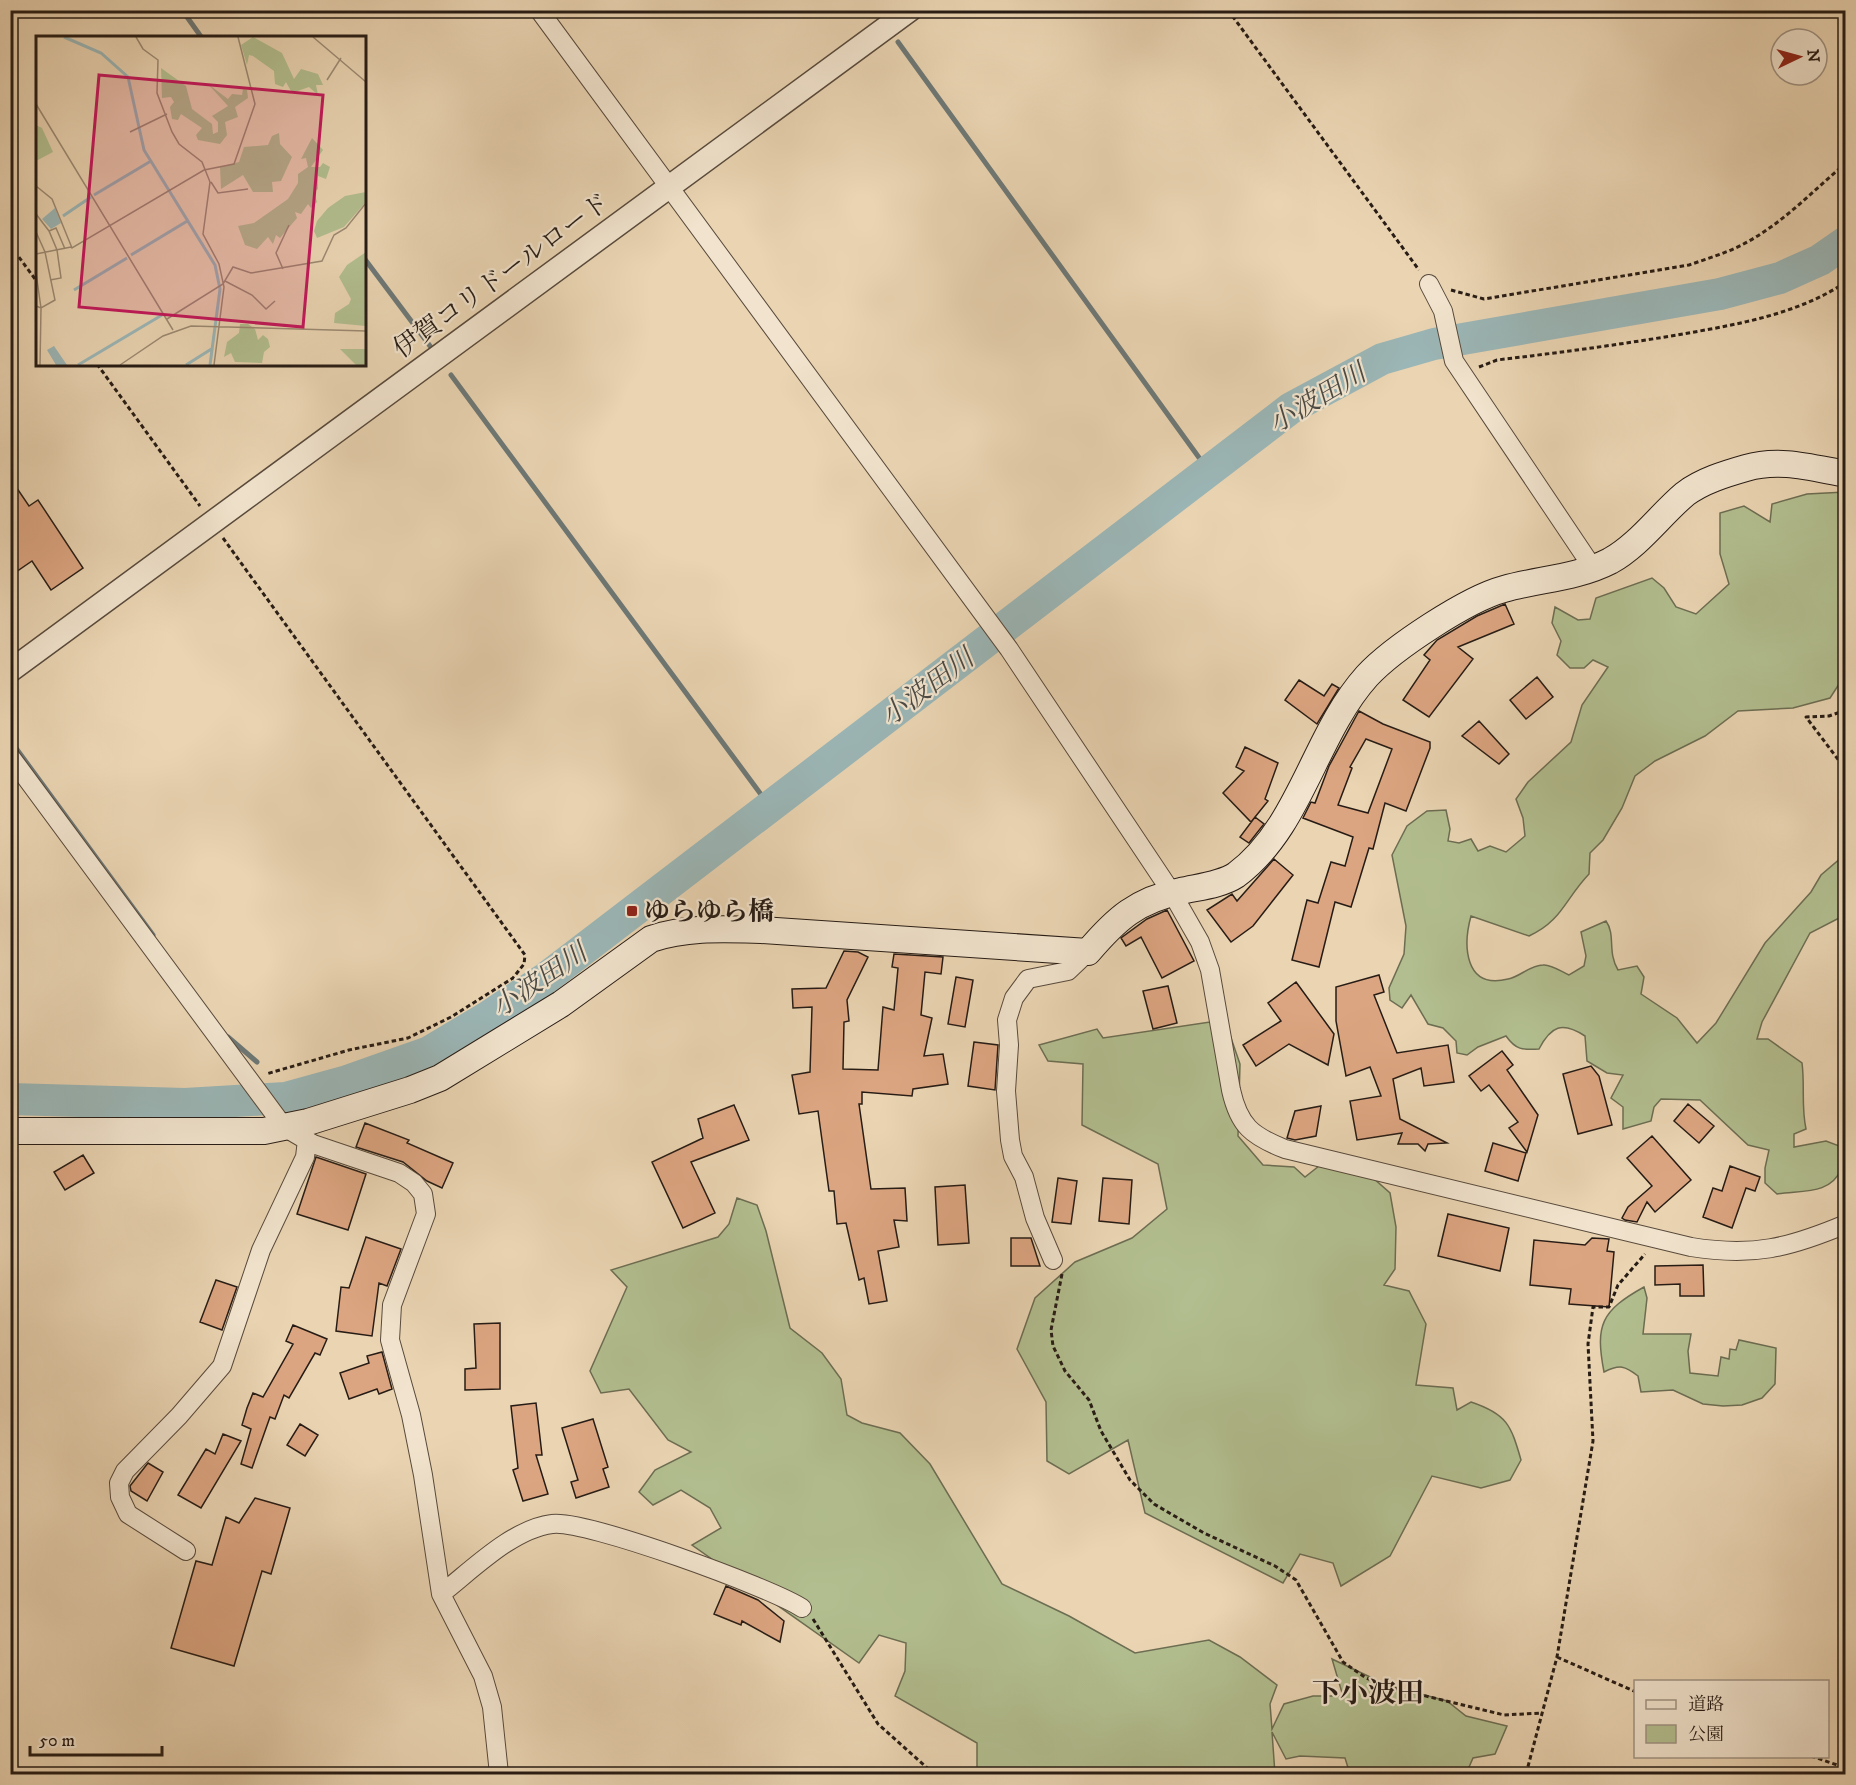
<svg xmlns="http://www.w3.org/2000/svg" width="1856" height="1785" viewBox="0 0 1856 1785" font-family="'IM FELL DW Pica','Noto Serif JP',serif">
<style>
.green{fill:#b2be8f;stroke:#6c6d52;stroke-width:1.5}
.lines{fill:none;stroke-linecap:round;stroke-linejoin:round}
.stream{stroke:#6d7876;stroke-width:5}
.river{stroke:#9bb6b6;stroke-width:32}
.building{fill:#dca581;stroke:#271c15;stroke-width:1.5;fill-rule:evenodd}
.minor-casing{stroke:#584a3c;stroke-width:20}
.tertiary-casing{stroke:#584a3c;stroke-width:25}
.secondary-casing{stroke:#271c15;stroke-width:28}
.path{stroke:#271c15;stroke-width:3;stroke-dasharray:4.5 3;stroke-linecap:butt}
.minor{stroke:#f1e3cd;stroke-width:18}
.tertiary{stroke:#f1e3cd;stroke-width:22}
.secondary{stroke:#f1e3cd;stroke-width:26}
.poi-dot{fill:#8f2418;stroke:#f1e3cd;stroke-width:2}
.labels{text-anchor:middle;stroke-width:4.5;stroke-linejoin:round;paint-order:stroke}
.street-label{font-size:26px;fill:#271c15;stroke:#f1e3cd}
.poi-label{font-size:26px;font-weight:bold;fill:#271c15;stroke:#f1e3cd;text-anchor:start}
.water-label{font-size:27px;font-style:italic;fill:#4a4a45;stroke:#f1e3cd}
.quarter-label{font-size:28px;font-weight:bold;fill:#271c15;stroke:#f1e3cd}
.inset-river{fill:none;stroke:#9bb6b6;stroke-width:3}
.inset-road{fill:none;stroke:#9c8a73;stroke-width:1.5}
.view{fill:#c2185b;fill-opacity:0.15;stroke:#c2185b;stroke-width:3}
.inset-edge{fill:none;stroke:#271c15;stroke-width:3}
</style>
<rect width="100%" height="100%" fill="#ead4b2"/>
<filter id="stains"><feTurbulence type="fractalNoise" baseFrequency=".00333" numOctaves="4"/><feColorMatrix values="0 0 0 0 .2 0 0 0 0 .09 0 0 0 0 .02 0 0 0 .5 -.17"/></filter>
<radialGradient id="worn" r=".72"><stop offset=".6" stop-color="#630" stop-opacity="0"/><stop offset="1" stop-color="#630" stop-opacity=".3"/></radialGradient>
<path class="green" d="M1845,492V675L1830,698L1793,708L1738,711L1705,736L1655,761L1635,776L1622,808L1603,840L1590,853L1589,874C1565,899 1562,921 1529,936L1471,916C1463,945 1464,990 1508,979C1520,977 1530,965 1543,965C1551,964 1562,972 1569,975L1584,966L1586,956L1581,932L1606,921C1616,935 1607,952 1618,970L1637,966L1644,977L1641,994L1677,1018L1697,1043L1716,1023L1765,943L1811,892L1821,875L1841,858L1845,860V915L1810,933L1762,1022L1757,1039H1768L1802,1063C1805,1085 1801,1106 1806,1129L1794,1134V1147L1826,1141L1842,1147C1847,1156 1845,1160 1841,1169C1831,1195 1801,1190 1777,1194L1765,1183V1168L1769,1150L1748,1145L1700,1100L1661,1099L1654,1107L1651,1121L1623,1129V1107L1611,1098L1623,1075L1607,1073L1587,1061L1585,1036C1562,1021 1551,1026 1539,1049C1522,1050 1516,1050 1506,1036L1478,1047L1467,1055L1457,1053L1456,1041L1443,1028L1428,1024L1411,995L1402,1008L1390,1000L1389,988L1404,954L1406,926L1392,855L1407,826L1427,811L1446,810L1450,829L1448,841L1459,843L1471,839L1478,851L1490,846L1506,852L1525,836L1523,818L1516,799L1528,782L1571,742L1582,705L1608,667L1593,660L1584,668H1570L1557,655L1561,641L1552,623L1555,607L1578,620L1590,619L1596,598L1652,578L1664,588L1676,607L1696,614L1729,584L1720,554V513L1744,506L1770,522L1772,504L1807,494Z
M1210,1022L1230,1035L1240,1064L1238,1136L1263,1165L1294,1167L1305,1177L1319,1166L1373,1178L1390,1193L1396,1227L1395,1269L1384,1285L1409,1291L1426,1324L1416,1385L1453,1388L1457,1410L1471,1402C1507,1414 1511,1425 1521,1460L1510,1480L1481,1488L1432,1476L1390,1556L1341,1586L1333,1563L1300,1554L1283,1583L1145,1513L1128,1440L1069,1474L1047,1461L1046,1402L1017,1349L1035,1298L1075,1262L1132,1238L1167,1209L1158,1164L1082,1125L1083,1064L1048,1061L1039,1045L1097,1029L1103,1038Z
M737,1198L757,1205L766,1231L790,1328L822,1353L841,1379L847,1415L862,1423L900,1433L930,1464L1002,1584L1069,1616L1135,1653L1209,1640L1240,1657L1277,1685L1270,1704L1272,1729L1284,1704L1313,1696H1343L1332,1659L1387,1685L1447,1701L1466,1716L1507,1726L1495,1754L1473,1758L1466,1774H1350L1345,1758L1300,1756L1286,1759L1272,1732L1275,1774H954L951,1772L977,1770V1743L895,1696L905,1671L906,1643L879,1635L859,1663L692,1545L721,1528L710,1508L681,1490L653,1505L639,1492L655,1470L691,1452L668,1440L629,1389L601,1393L590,1371L627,1287L611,1270L718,1237L729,1224Z
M1644,1287L1647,1298L1643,1334H1691L1688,1351L1690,1373L1718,1376L1721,1357L1729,1359L1730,1349L1736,1350L1739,1340L1776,1348L1775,1384L1762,1398L1742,1405L1723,1406L1703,1404L1673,1390L1641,1392L1638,1376C1625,1366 1620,1364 1604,1372C1595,1325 1601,1311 1644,1287Z"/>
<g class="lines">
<path class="stream" d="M182,10L202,38
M875,10L880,16
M898,42L1208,470
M364,258L430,346
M451,375L771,808
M10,740L153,935
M228,1037L257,1062"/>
<path class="river" d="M10,1099L185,1104L286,1098L344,1082L429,1052L486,1018L546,978L1291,408L1382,359L1434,344L1720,294L1780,278L1820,260L1846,242"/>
</g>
<path class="building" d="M10,478L29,506L38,500L83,568L51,590L32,561L10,576Z
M1505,604L1514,624L1458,647L1473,659L1429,717L1403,700L1430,660L1424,655L1437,640L1477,616Z
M1537,677L1553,697L1526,719L1510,700Z
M1299,680L1324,696L1332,684L1339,688L1317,724L1285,700Z
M1359,711L1383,724L1430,742V748L1406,811L1385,803L1373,849L1369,848L1351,907L1335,902L1319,967L1292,960L1307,900L1318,903L1331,862L1345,866L1353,837L1303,818L1311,802L1315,803L1329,766ZM1366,739L1392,749L1368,813L1338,805L1352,768L1350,767Z
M1479,721L1509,754L1499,764L1462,736Z
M1245,747L1278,763L1265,799L1268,801L1251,822L1223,793L1244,771L1236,767Z
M1255,817L1264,824L1249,843L1240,837Z
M1274,859L1293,875L1253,926L1231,942L1207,910L1232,894L1237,901Z
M1167,910L1194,961L1162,978L1141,937L1126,946L1121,938L1147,919Z
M844,951L858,952L868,957L847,1000L849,1021L844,1022L843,1069L878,1070L883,1007L894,1010L898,968L892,967L894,954L943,957L941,974L925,972L921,1015L932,1018L924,1056L943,1054L948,1084L913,1089L912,1096L862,1092V1104H859L871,1189L905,1188L907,1221L894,1220L899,1247L878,1251L887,1301L869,1304L864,1278L859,1280L846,1223L837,1224L834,1191H829L818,1111L799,1114L792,1075L810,1072L812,1007L793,1008L792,989L826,988Z
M1379,975L1384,992L1374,995L1397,1053L1448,1045L1454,1082L1424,1086L1421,1068L1393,1079L1400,1119L1447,1143L1428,1144L1425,1151L1418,1144H1398L1402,1133L1357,1140L1350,1101L1381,1096L1370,1067L1346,1076L1336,1021V987Z
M956,977L973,980L965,1027L948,1024Z
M1296,982L1334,1034L1328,1065L1289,1044L1256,1066L1243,1045L1281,1021L1268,1003Z
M1168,986L1177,1023L1153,1029L1143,991Z
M974,1042L998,1045L995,1090L968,1086Z
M1502,1051L1513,1065L1507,1070L1538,1115L1527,1152L1509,1128L1518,1122L1489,1085L1481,1091L1469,1076Z
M1591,1066L1599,1076L1612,1125L1578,1134L1563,1074Z
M1688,1104L1714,1126L1699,1143L1674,1121Z
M734,1105L749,1140L691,1162L715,1213L683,1228L652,1162L703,1138L698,1119Z
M1321,1106L1316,1136L1295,1140L1287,1138L1295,1111Z
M365,1123L409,1140L407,1143L453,1163L442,1188L427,1181L403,1162L356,1147Z
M1652,1136L1691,1180L1655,1212L1647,1202L1637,1222L1625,1220L1622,1218L1628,1207L1652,1186L1627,1158Z
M1493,1143L1526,1153L1518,1181L1485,1171Z
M83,1155L94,1173L65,1190L54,1172Z
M316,1157L366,1174L348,1230L297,1214Z
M1730,1166L1760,1177L1755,1191L1746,1188L1732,1228L1703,1217L1713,1188L1722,1191Z
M1058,1178L1077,1181L1071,1224L1052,1222Z
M1103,1178L1132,1180L1129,1224L1099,1221Z
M965,1185L969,1243L938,1245L935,1187Z
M1448,1214L1509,1228L1500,1271L1438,1256Z
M366,1237L401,1249L387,1286L379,1283L372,1336L336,1331L341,1287L349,1288Z
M1011,1238H1031L1040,1266H1011Z
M1592,1238L1609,1239L1607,1251L1614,1252L1609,1307L1569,1304L1571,1289L1530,1285L1534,1240L1585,1245Z
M1703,1265L1704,1296H1680V1284L1655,1285V1266Z
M216,1280L237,1287L222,1330L200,1322Z
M500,1323V1389L465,1390V1369L476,1368L474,1324Z
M293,1325L327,1339L320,1355L315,1353L289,1398L284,1395L275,1419L270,1417L252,1468L241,1464L251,1429L242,1425L247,1408L253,1393L263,1397L293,1344L286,1341Z
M382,1352L392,1389L379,1394L377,1389L349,1399L340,1373L369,1363L367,1356Z
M536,1403L542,1455H536L548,1494L523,1501L513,1470L518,1468L511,1406Z
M593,1419L608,1467L603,1469L609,1487L576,1498L571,1482L578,1480L562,1428Z
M300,1424L318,1435L305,1456L287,1445Z
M223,1434L241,1441L201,1508L178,1495L206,1449L215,1454Z
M148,1463L163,1472L147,1501L131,1491L130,1486Z
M255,1498L290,1508L271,1574L262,1571L234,1666L171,1648L196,1561L212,1565L226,1517L239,1523Z
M726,1586L758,1600L784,1621L780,1642L742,1621L741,1625L714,1614Z"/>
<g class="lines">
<g class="minor-casing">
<path id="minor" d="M539,10L1009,649L1172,893L1200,942L1210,970L1231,1090C1239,1126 1252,1136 1285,1149L1691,1247C1753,1257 1789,1248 1846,1224
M1429,284L1443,311L1454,361L1593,568
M10,756L284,1127L313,1144L399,1173L414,1183L423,1194L426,1214L392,1305L390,1340L411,1415L423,1475L441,1594L483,1676L492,1707L499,1774
M1053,1260L1035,1218L1024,1177L1013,1156L1010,1140L1006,1091L1009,1045L1007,1020L1014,998L1028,979L1068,971L1088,952
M186,1551L128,1514L120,1497L119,1483L125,1471L179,1416L222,1366L261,1250L305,1157L307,1140
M441,1594C472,1570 512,1529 552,1524C584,1519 772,1588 802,1608"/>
</g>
<g class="tertiary-casing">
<path id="tertiary" d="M10,671L910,10"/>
</g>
<g class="secondary-casing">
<path id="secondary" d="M10,1131H264L308,1122L410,1090L440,1078L561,1004L651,939C686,927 724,929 761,930L1088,952C1116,919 1137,900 1181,891C1198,887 1221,885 1236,875C1301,827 1314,735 1367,676C1393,648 1467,599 1504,589C1539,579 1577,578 1610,561C1639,545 1660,515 1685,494C1702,481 1725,474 1746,468C1780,458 1812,468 1846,474"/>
</g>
<path class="path" d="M1228,10L1419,270
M10,245L38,283
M1451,290L1484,299L1689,265C1709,258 1730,252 1749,241C1785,221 1815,189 1846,163
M97,364L200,506
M1479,367L1497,360C1557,353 1617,345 1677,335C1734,325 1797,315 1846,282
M223,538L525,955L524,964L513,978L451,1017L408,1038L349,1050L266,1074
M1846,710L1829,716L1806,717L1846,770
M1062,1274L1051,1330L1053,1346L1065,1371L1089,1400L1101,1431L1130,1480L1154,1504L1204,1533L1275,1566L1296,1580L1343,1662L1366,1678L1397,1689L1504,1715L1542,1713
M813,1619L878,1724L934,1774
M1557,1657L1636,1692
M1811,1756L1846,1768
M1526,1774L1557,1657L1593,1441L1588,1344L1593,1307H1609L1618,1285L1645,1254"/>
<use href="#minor" class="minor"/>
<use href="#tertiary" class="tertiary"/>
<use href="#secondary" class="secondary"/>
</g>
<rect class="poi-dot" x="626" y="905" width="12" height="12" rx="3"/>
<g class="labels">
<g class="street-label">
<text transform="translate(501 275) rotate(-36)" y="9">伊賀コリドールロード</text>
</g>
<g class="poi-label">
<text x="644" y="920">ゆらゆら橋</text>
</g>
<g class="water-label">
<text transform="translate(1317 398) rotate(-31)" y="9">小波田川</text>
<text transform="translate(927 687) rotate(-37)" y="9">小波田川</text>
<text transform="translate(539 980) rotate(-34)" y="9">小波田川</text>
</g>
<g class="quarter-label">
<text x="1368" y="1702">下小波田</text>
</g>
</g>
<g transform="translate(36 36)">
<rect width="330" height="330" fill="#ead4b2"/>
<path d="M217,1L246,17L258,43L265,33L282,38L287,49H280L282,59L273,51L256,57L250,46L247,51L239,48L238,35L217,20L213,19L211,29L205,9ZM125,32L150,50L156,73L176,88L177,98L182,96V86L176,80L192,70L172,48L192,63L196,58L206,59L207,53L211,54L212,62L199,71L202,81L189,86L191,99L184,108L162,104L160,99L166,92L145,78L142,84L136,83L134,71L138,66L135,61L126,62ZM0,89L6,92L17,116L0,125ZM243,97L244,108L256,121L245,145L236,146L237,156H217L207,139L185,153L184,131L203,126L208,111L232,109L236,100ZM276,102L287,114L275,131H284L287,127L294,131L290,143L282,140V153L278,156L281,166L275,172L272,168L265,178L259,176L261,182L244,202L240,199L237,208L232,201L221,213L209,209L202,190L218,187L252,163L262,147V138L272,131L270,122L265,123ZM330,156V166L308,191L281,202L278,195L281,185L292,172L309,160ZM330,216V290L298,287L299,277L313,268L315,263L303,241L311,229ZM204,288H212L219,293L222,304L227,299L232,303L234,311L228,316L226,327L199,326L195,317L188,321L191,306L203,297ZM304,313H330V329H320Z" fill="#b2be8f"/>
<path d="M19,172L25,187L15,193L6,183ZM18,310L31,329H20L11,314Z" fill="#9bb6b6"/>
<path class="inset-river" d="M28,1L65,17L92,41L108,114L179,229L184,253L174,329M58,159L115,125M27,180L55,161M95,219L153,184M38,254L91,222M42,329L126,279M150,329L177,312"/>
<path class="inset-road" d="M100,1L107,13L122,24L121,57L136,96L143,108L166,126L174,146L167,198L183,228L188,251L178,329M277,1L330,46M291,44L305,22M0,68L137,294M94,96L131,78M175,146L182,157L212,153M0,150L16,163L36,212L168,134L198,128L219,68L202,1M0,178L13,195L21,214L25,242L14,244M13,195L20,192L29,213M0,196L9,216L19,264L5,272L0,270M0,218L35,211M247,233L240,217L253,189M0,237L5,272L4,329M189,245L216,259L230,273L239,265M131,283L187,248L197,231L215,237L286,225L298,199L310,192L330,167M84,329L127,300L155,290L330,295"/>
<path class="view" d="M63,39L287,59L267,291L43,271Z"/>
<rect width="330" height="330" class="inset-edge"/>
</g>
<rect width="1856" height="1785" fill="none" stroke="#ead4b2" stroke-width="36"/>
<rect x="12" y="12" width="1832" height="1761" fill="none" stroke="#271c15" stroke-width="3"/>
<rect x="18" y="18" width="1820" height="1749" fill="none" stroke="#271c15" stroke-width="1.5"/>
<rect x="1634" y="1680" width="195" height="78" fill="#f1e3cd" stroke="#a09383" stroke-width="1.5"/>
<rect x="1646" y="1700" width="30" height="9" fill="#f1e3cd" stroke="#a09383" stroke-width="1.5"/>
<text x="1688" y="1710" font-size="18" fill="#271c15">道路</text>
<rect x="1646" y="1725" width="30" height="18" fill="#b2be8f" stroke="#a09383" stroke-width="1.5"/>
<text x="1688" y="1740" font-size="18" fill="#271c15">公園</text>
<g transform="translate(1799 57) rotate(85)"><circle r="28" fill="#f1e3cd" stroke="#a09383" stroke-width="1.5"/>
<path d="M0-4.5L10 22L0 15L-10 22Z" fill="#8f2418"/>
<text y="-9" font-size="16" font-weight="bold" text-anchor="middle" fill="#271c15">N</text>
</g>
<path d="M30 1746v9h132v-9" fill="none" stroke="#271c15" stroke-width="3"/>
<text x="39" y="1746" font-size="18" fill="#271c15" stroke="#f1e3cd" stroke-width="4.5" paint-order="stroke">50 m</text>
<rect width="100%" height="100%" filter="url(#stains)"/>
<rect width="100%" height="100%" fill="url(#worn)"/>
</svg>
